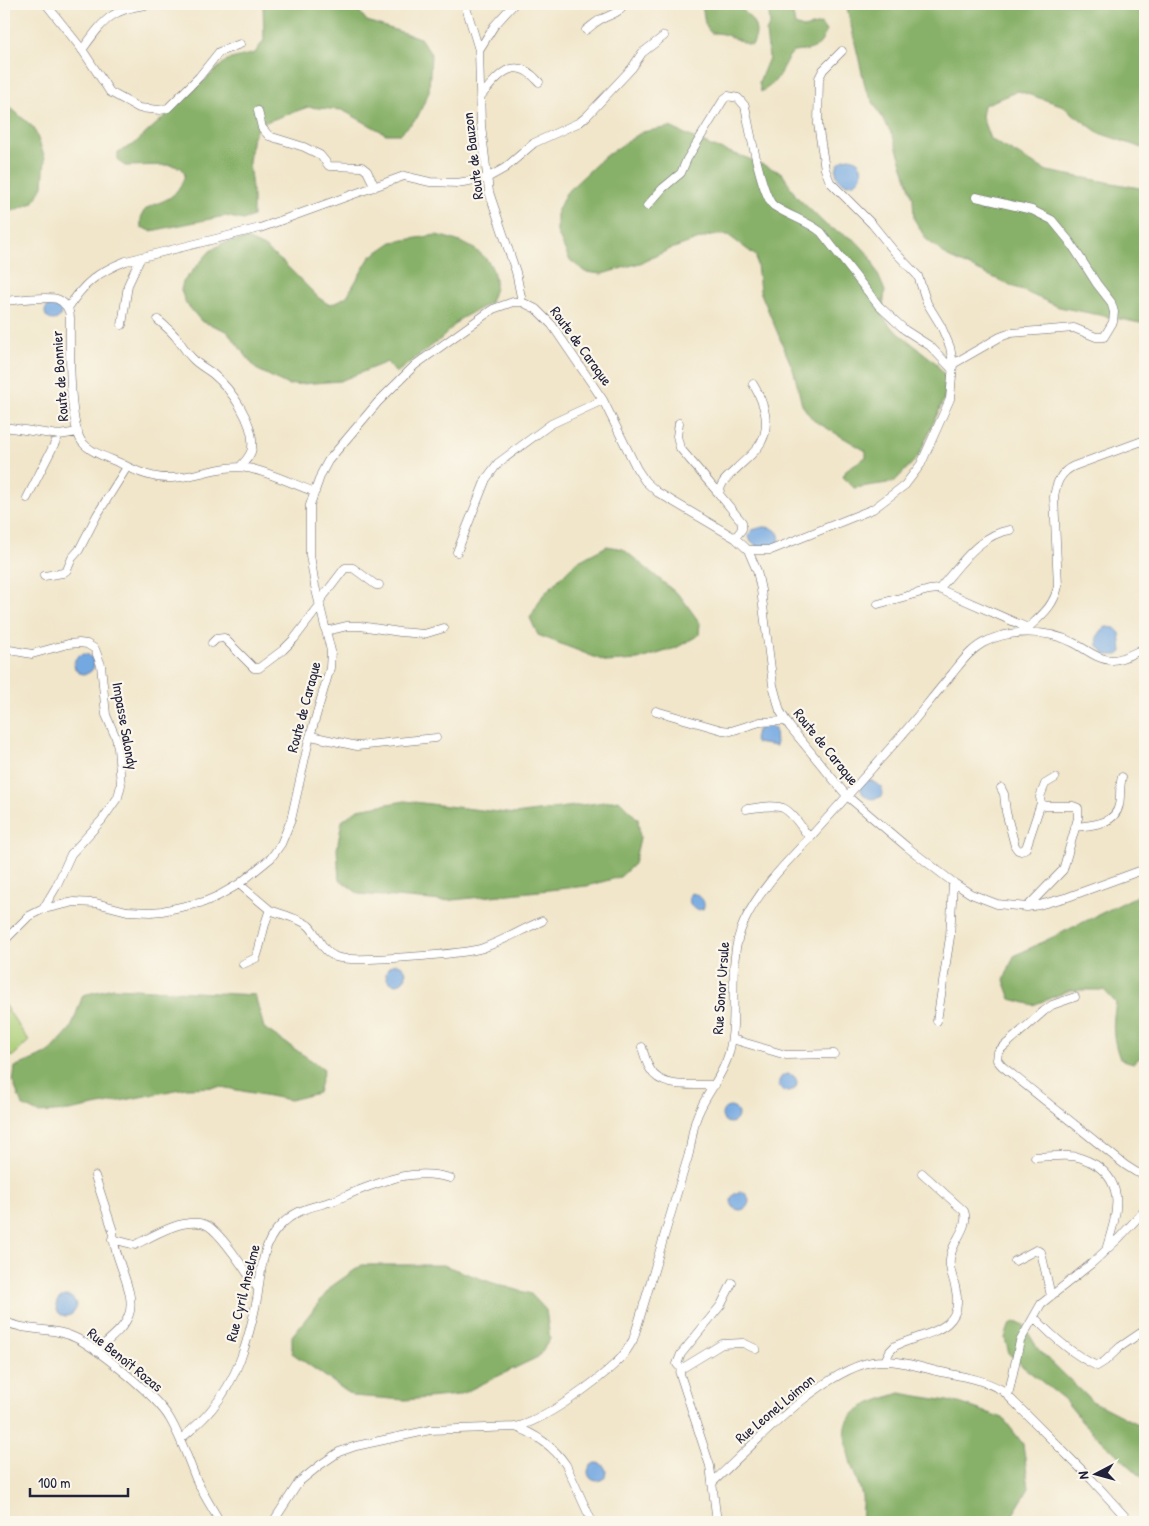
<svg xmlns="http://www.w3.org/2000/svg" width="1149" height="1526" viewBox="0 0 1149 1526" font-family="'Patrick Hand',sans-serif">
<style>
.green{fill:#aacd76;stroke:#667858}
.forest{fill:#87b067;stroke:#546951}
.water{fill:#73a8e1;stroke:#4a658e}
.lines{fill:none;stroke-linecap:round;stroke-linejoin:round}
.minor-casing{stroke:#6a676d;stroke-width:9}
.minor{stroke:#fff;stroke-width:8}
.labels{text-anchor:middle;stroke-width:4.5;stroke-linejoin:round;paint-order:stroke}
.street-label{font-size:15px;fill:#22223b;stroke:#fbf7ec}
</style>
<rect width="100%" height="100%" fill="#fbf7ec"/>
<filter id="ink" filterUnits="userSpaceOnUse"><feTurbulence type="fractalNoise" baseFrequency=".02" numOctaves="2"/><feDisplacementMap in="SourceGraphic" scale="10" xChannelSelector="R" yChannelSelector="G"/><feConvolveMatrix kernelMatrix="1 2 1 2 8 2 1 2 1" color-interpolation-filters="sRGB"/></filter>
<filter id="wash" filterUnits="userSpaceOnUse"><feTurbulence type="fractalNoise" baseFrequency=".0096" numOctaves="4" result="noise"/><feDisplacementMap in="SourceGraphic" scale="20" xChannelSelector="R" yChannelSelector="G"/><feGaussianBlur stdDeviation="1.12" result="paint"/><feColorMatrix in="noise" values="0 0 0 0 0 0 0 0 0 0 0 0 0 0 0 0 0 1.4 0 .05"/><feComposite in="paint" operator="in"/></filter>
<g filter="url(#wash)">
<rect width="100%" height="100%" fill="#f1e6ca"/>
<path class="green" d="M4,1004L29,1041L12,1057L4,1050Z"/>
<path class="forest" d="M263,4H353L367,21L420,38L431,54L429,92L417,118L400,134H386L342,110L308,107L260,124L253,136L249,162L253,198V216L243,220L225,216L151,231L141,227C139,204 154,207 169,198C177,193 182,184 185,175L182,168L171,165L125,166L118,161V152L133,145L227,60L255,53L264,40Z
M700,4H737C749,17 763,26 752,45C736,42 729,32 711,33C700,21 707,15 700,4Z
M768,4H791L795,25L803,28L821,24L826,31C820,50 812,50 793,52C778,68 785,78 761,92L759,82L769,58L766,32L770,24Z
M846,4H1145V149L1099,133L1061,105L1018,91L984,105L982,117L990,139L1047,171L1145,189V324L1059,307L948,257L926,239L914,219L913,198L893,136L866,90Z
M4,102L34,128L45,158L43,186L33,203L4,214Z
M670,127L711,146L747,158L782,173L796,196L827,226L855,240L870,256L885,291L882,316L891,327L935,362L948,381L944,399L918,457L894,482L854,488L843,477L847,469L866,457V451L813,420L802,405L794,372L760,291L756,256L728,235H711L668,250L643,262L602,274L585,272L569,259L557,232V212L566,193L604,157L642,132Z
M436,235C463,241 498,253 495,288C494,292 491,298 490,303L460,319L442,338L396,373L387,362L340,381L288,385L256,369L227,331L201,321L185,302L181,290L183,282L210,251L223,243L247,239L264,247L284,263L319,298L328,304L335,303L347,296L370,257L392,242Z
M607,546L623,549L681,597L700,623L699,635L676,648L638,660L607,662L538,635L530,618L543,595L575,563Z
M619,800L638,819L640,838L634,864L620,877L587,886L443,901L359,894L339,879L337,849L342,821L358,809L405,801L515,814Z
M1145,892V1054L1133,1063L1120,1059C1112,1037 1112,1025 1116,1003L1104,990H1071L1033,1005L1011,999L1004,980L1014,956Z
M113,988L255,995L264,1028L324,1069L318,1093L290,1100L221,1087L186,1088L69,1111L38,1113L22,1105L13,1082L15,1067L49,1053L71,1028L83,995Z
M362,1265H443L493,1283L531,1294L546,1310L550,1339L538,1357L459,1395L405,1400L353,1396L292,1353V1336L332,1286Z
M1014,1322L1023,1324L1038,1349L1092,1401L1145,1428V1480L1087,1427L1064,1399L1022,1366L1009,1354L1005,1338L1009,1326Z
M900,1393L959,1403L1003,1418L1023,1444L1029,1488L1012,1516L994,1522H863C860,1514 863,1504 862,1496C860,1487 856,1478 853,1470C835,1414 849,1410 900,1393Z"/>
<path class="water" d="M836 171a13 13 0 1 1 26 0a13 13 0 1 1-26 0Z
M45 312a8 8 0 1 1 16 0a8 8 0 1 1-16 0Z
M763,527C774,527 782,532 779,543L772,547H758L750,540L749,536L752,530Z
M1106,627L1115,628L1120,633L1122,652L1118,655H1106L1098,646L1097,637L1102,630Z
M74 664a10 10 0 1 1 20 0a10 10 0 1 1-20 0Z
M769,725L775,729L776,746L756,743L754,738C756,730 761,724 769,725Z
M870,780L882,787V796C872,802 861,798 860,785L865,781Z
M691,893C699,894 707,901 703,909C693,912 689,905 689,897Z
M386 974a10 10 0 1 1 20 0a10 10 0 1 1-20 0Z
M779 1083a9 9 0 1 1 18 0a9 9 0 1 1-18 0Z
M722 1115a8 8 0 1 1 16 0a8 8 0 1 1-16 0Z
M731 1201a9 9 0 1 1 18 0a9 9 0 1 1-18 0Z
M56 1306a10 10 0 1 1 20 0a10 10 0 1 1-20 0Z
M588 1472a9 9 0 1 1 18 0a9 9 0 1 1-18 0Z"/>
</g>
<g filter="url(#ink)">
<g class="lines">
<g class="minor-casing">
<path id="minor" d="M46,4L81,48L110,92L139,108L160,110L168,108L199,77L219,52L240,44
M465,4L479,50L481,125L489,192L516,272L522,302
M586,30C592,26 597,20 604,18C612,14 619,13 624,4
M82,50C106,17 112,8 155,4
M479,50L494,26L514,4
M480,97C499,75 514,53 539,82
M258,111L262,128L269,136L304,147L320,155L329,166L362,167L367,171L375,187
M647,206L663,188L681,173L687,159L724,99L728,96L738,98L745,106C749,125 761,196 774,206C789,216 807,221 821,232L879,306L905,330L930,346L952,369
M4,301C16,300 46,296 57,299C65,302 70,310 70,318C70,343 68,423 82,442C91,453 109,458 122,464C137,472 155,479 172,478C197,477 222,464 247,468C267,471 295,485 315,492
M68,308C84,283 98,272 126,261L260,228L404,176L430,182L457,183L487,178L505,168L534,143L580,122L587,116L632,68L642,53L664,36
M158,320C164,325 170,330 175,336C182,344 186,353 194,360C200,366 207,369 213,374C231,389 255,423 252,448C251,456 245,461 240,467
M122,325L128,285L141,257
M953,364L1000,337L1011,333L1074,328L1096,337H1104L1113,322L1114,312L1111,302L1097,284L1070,242L1052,220L1032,210L976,197
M679,423L677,436L680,448L719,494
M4,427L59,435L78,432
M27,498L59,435
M735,538L742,529V522L719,494C721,481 727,478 736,469C743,462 752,455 758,447C773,428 764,402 753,384
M748,550H771L873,509L905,485L921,464L950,399L953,364L950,347L941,326L927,303L918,276L894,251L872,224L830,182L825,169L818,124L819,78L823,70L842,51
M457,552L486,479L498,463L551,424L603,400
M44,576L63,573L67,570L72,558L79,550L97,515L127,467
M939,589C958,568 979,534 1010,530
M319,602L345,568H353L376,585H379
M878,604L929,590L939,589L1028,628
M1028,628C1042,615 1054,606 1058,586L1054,497C1056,484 1060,472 1074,466L1145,440
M326,631L347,626H360L400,632L424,634L444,628
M212,643L216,639L224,638L254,668H259L283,650L294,639L320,605
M4,649L32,654L68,644L79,643L87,644L95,649L101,665L106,715L116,738L118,748L121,785L118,797L102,820L71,854L56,887L43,909
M656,711L722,730L731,731L760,722L785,721
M311,736L357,746L436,738
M1001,788L1004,794L1006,812L1015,846L1018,850L1021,851L1026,848L1041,803
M746,809C757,808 773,804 783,808C794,813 802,829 810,838
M1075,827C1091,825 1115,825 1119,805C1121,796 1119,787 1122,777
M239,884L270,910
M1027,907L1063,870L1078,818V808L1073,806H1045L1041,803L1040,797L1045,784L1055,778
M4,941L29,916L43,909L74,902L96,903L127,911L151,912L162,911L204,902L218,896L239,884L271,858L281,844L291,820L309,740L330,668L331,651L315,586L310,555V505L321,474L328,461L378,402L415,365L493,309L513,302H522L536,309L552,325L603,400L637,469L645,481L657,492L735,538L748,550L757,571L761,590L773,685L780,711L790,727L847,796L907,847L954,883L971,894L997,904L1027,907L1039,905L1068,897L1145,869
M243,964L256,958C262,942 263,925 270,910C280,914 301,919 309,926C319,936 321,951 336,957C351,963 465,954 483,948C503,941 523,929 542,921
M1075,997L1052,1005L1044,1011L1002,1048L998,1052L997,1060L1002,1066L1125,1165L1136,1172L1145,1175
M937,1021L950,937L953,882
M732,1039L786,1055L834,1054
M642,1047C644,1054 646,1062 650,1069C661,1090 694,1084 715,1085
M1035,1157C1047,1157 1059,1155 1070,1156C1079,1156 1089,1161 1096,1165C1128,1187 1115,1219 1106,1250
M95,1176L113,1231C112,1258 139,1294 128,1317C122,1331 107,1341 96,1351
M112,1239L135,1245C154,1235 182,1218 204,1224C219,1228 248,1275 258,1289
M1015,1261L1036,1250L1041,1252L1051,1296
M1034,1317C1051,1335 1073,1355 1097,1366L1105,1361L1120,1347L1145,1330
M4,1321C27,1333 55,1326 78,1339C101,1352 157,1396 170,1419C181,1438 188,1459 196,1479C203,1494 212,1508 220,1522
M885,1361L890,1351L895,1346C922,1333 965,1332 956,1291C954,1278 947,1267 951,1254C954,1240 970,1225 964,1211L922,1173
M681,1369L677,1364L681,1354L721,1305L732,1283
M1008,1396L1020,1341L1041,1304L1091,1264L1119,1238L1145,1210
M515,1427C543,1422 596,1382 617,1362C624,1356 628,1348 633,1340C652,1279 669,1218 688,1157C692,1143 692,1127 698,1114C707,1092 723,1076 729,1053C740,1010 725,963 744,922C760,888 788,861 813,834C843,801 872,768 902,735C919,715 935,694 952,674C961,663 970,650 983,643C1009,629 1047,629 1074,643C1086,649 1099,661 1113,660C1125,659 1135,652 1145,648
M181,1439C191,1430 202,1421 211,1410C238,1379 249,1338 257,1299C261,1276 261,1245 279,1227C297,1208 310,1208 333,1201C341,1198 349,1194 357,1191C389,1179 416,1168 450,1178
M712,1483C752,1446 820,1372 872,1362C893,1358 916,1366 936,1371C960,1376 980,1378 1002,1390L1092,1480L1130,1522
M273,1522L299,1482L320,1465L339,1452L356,1446L430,1430L515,1427C535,1433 555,1448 566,1465L592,1522
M717,1522L710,1466L680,1374L681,1369L722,1344L743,1343L756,1349"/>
</g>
<use href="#minor" class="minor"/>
</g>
</g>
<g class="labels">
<g class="street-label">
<text transform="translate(473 156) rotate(-97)" y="5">Route de Bauzon</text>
<text transform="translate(581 346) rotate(54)" y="5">Route de Caraque</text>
<text transform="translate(60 376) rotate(-94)" y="5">Route de Bonnier</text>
<text transform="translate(304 707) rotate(-75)" y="5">Route de Caraque</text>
<text transform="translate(125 726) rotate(80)" y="5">Impasse Salondy</text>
<text transform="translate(826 747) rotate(51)" y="5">Route de Caraque</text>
<text transform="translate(721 988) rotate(-86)" y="5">Rue Sonor Ursule</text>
<text transform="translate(243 1293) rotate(-76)" y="5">Rue Cyril Anselme</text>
<text transform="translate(125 1360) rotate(39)" y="5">Rue Benoît Rozas</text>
<text transform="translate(775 1409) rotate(-40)" y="5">Rue Leonel Loimon</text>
</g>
</g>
<rect width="1149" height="1526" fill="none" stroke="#fbf7ec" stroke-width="20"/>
<g transform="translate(1096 1474) rotate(264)" stroke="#fbf7ec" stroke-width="4" paint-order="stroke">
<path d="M0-4L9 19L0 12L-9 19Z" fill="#22223b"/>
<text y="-8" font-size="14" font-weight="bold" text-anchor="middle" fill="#22223b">N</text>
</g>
<path d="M30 1488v8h98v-8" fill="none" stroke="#22223b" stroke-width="2.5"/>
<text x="38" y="1488" font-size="15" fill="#22223b" stroke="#fbf7ec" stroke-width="4" paint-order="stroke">100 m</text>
</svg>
